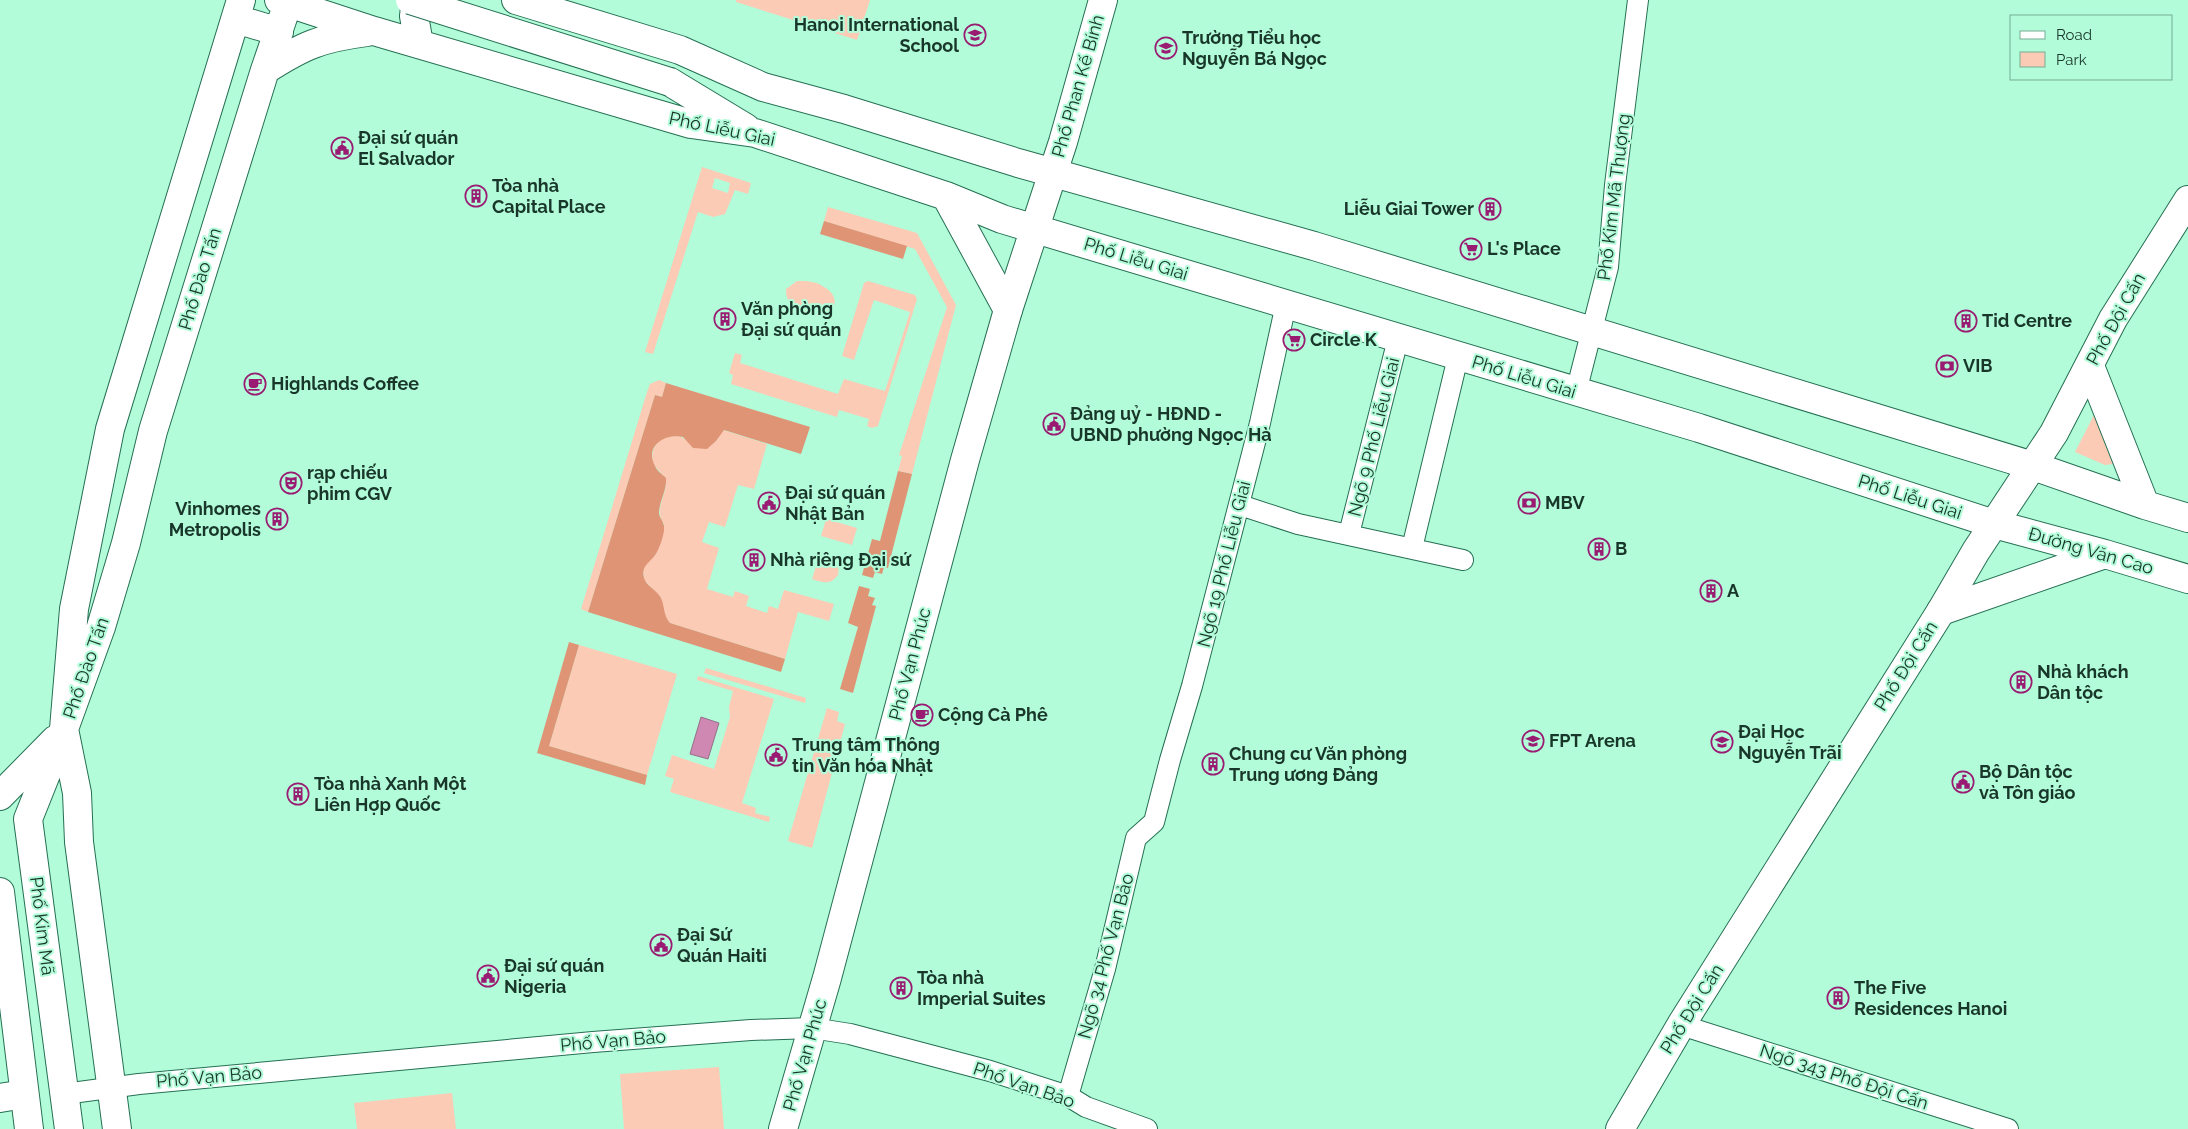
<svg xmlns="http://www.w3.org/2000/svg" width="2188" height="1129" viewBox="0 0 2188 1129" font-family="Raleway,sans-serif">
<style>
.green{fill:#fccbb6;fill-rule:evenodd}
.forest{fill:#de9475}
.water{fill:#ce88b1;stroke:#976f88}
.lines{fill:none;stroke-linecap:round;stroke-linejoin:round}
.street-casing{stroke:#257053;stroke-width:22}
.secondary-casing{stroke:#257053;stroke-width:30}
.primary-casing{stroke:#257053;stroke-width:30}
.street{stroke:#fff;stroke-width:20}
.secondary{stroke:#fff;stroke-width:28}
.primary{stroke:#fff;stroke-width:28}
.primary-bridge-casing{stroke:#257053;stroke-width:30;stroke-linecap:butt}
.primary-bridge{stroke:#fff;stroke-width:28}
.labels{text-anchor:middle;stroke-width:4;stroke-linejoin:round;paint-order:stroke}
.poi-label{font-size:18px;font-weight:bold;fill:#183629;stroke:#b2fcd9;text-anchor:start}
.street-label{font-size:18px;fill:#183629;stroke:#b2fcd9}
</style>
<rect width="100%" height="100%" fill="#b2fcd9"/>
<path class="green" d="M736,0H870L857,40L736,2Z
M702,167L751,183L748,194L735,190L725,214L713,217L698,212L653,354L645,352ZM715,178L730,183L728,193L712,188Z
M828,207L917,233L956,305L912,474L898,471L902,456L899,455L947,307L915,249L824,221Z
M797,281C806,281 816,281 824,287C839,295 838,311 822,317C806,316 785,309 786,289Z
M868,281L915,295L917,299L878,426L872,428L867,426L869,419L839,410L837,417L731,384L733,375L729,373L735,353L742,355L740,363L838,394L844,379L885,391L910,312L874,300L854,360L842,356L864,283Z
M659,380L666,383L662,397L655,395L588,612L581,609L647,392L650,384Z
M2096,411L2116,460L2113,464L2105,465L2075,452Z
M723,430L767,444L754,489L738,485L725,527L709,522L702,542L719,548L707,589L733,597L735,591L749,596L746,606L767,613L769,606L778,609L784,590L834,604L829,621L798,612L785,659L670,623L665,618L661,598L644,580L643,570L646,563L656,554L664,524C654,511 665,498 666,484C667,475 655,470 653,462C649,446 663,433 678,436C685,438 689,442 693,448L716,441Z
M826,519L857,528L852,545L821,536Z
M820,554C832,558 841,561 838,575C830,585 823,583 812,579Z
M579,645L677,674L647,775L549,746Z
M706,668L806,698L805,703L704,673Z
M698,676L774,699L742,803L756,808L755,813L770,817L769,822L670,792L674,779L665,776L672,755L714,769L730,717L729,707L733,691L697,680Z
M827,708L839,712L837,721L845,724L812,848L788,841Z
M719,1067L724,1129H624L620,1074Z
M452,1093L456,1129H357L354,1103Z"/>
<path class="forest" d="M824,221L907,246L903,259L820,234Z
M666,383L810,427L801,454L724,430L716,441L707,449L693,448L683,437C665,433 644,446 655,466C657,471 662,474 666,478C667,490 660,500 659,512C659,518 663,520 664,526C665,533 660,546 657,552C652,562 640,565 644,578C646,586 657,590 661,598C665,607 663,615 670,623L785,659L781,672L588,612L655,395L662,397Z
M898,471L912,474L888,568L884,567L882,574L875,572L873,578L862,575L872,539L880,541Z
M859,586L870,589L868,596L875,598L872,605L876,606L853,693L840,689L858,627L848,623Z
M569,642L579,645L549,746L647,775L645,785L537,753Z"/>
<path class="water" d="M701,717L719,723L708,759L690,754Z"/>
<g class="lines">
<g class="street-casing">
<path id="street" d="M1576,392L1608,267L1615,185L1638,0
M1240,505L1298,524L1463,560
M1349,534L1398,339
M1412,548L1458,357
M1681,1025L2008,1129
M64,1094L139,1084L593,1042L751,1030L812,1028L850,1034L990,1071L1068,1096L1086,1107L1147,1129
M1068,1096L1105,969L1136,838L1154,822L1170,760L1192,686L1260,423L1286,304"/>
</g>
<g class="secondary-casing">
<path id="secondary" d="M0,1098L24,1094
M783,1129L827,978L965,460L1008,310L1063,142L1103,0
M1620,1129L1681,1025L1941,611L1976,551L2054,433L2113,319L2188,200"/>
</g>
<g class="primary-casing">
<path id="primary" d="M279,0L374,31L691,124L755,133L946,196L1002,219L1699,428L1994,524L2105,554L2188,579
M416,0L414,16L419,44
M516,0L680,50L763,87L844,109L1018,163L1314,246L2033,466L2145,505L2188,518
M236,19L279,32
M265,70C304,45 321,38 367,32
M670,82L746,128
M946,196L1008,310
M2090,366L2145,505
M1941,611L2105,554
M0,796L55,740
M0,892L29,1129
M69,1129L28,819L64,729L101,627L126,543L153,431L265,70L289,0
M117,1129L79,842L77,793L64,729L74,609L110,429L241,0"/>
</g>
<use href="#street" class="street"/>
<use href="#secondary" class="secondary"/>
<use href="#primary" class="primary"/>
<g class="primary-bridge-casing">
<path id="primary-bridge" d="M410,0L670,82"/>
</g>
<use href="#primary-bridge" class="primary-bridge"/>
</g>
<defs>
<g id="school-ring" transform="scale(1.125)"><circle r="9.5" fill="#b2fcd9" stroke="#991b72" stroke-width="1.5"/><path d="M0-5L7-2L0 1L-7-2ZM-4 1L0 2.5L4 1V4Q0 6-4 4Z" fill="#991b72"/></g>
<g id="civic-ring" transform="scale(1.125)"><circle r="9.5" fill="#b2fcd9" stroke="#991b72" stroke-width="1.5"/><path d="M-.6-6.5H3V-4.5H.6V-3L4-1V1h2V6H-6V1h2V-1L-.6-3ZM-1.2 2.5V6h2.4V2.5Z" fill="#991b72"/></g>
<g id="building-ring" transform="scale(1.125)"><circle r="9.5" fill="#b2fcd9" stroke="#991b72" stroke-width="1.5"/><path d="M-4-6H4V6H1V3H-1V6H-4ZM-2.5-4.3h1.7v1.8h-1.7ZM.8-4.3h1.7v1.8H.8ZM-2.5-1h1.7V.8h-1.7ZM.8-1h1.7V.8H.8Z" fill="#991b72"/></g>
<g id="supermarket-ring" transform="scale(1.125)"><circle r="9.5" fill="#b2fcd9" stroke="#991b72" stroke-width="1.5"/><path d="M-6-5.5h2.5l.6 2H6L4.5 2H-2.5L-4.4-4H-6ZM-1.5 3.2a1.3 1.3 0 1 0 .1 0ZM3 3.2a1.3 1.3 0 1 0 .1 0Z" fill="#991b72"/></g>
<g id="bank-ring" transform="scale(1.125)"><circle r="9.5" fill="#b2fcd9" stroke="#991b72" stroke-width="1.5"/><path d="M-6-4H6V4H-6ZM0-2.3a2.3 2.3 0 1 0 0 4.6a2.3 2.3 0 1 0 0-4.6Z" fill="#991b72"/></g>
<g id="cafe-ring" transform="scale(1.125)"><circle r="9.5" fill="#b2fcd9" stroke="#991b72" stroke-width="1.5"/><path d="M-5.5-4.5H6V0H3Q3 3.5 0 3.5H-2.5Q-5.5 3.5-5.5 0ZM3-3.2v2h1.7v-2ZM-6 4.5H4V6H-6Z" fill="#991b72"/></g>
<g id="theatre-ring" transform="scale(1.125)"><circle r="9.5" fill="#b2fcd9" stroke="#991b72" stroke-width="1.5"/><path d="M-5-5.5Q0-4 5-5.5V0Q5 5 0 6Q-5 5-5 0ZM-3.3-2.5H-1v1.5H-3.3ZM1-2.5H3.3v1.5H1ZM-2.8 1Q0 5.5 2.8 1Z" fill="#991b72"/></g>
<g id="university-ring" transform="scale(1.125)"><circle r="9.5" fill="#b2fcd9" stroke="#991b72" stroke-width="1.5"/><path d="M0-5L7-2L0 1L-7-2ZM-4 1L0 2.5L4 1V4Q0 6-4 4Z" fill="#991b72"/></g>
</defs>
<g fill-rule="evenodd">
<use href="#school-ring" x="975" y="35"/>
<use href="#school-ring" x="1166" y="48"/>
<use href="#civic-ring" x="342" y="148"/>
<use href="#building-ring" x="476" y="196"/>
<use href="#building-ring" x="1490" y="209"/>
<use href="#supermarket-ring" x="1471" y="249"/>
<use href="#building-ring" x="725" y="319"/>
<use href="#building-ring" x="1966" y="321"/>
<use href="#supermarket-ring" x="1294" y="340"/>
<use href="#bank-ring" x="1947" y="366"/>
<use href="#cafe-ring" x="255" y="384"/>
<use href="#civic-ring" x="1054" y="424"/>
<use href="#theatre-ring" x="291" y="483"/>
<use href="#civic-ring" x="769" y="503"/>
<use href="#bank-ring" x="1529" y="503"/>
<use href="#building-ring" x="277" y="519"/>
<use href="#building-ring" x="1599" y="549"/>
<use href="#building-ring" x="754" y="560"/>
<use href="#building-ring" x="1711" y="591"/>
<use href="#building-ring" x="2021" y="682"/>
<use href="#cafe-ring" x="922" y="715"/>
<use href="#university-ring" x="1533" y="741"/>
<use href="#university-ring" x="1722" y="742"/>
<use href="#civic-ring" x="776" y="755"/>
<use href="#building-ring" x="1213" y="764"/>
<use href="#civic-ring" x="1963" y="782"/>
<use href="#building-ring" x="298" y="794"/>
<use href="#civic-ring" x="661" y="945"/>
<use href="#civic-ring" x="488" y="976"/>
<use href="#building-ring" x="901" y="988"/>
<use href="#building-ring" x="1838" y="998"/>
</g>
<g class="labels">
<g class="poi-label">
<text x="959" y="31" text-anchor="end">Hanoi International<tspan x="959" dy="21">School</tspan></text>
<text x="1182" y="44">Trường Tiểu học<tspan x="1182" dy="21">Nguyễn Bá Ngọc</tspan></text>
<text x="358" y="144">Đại sứ quán<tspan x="358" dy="21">El Salvador</tspan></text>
<text x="492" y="192">Tòa nhà<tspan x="492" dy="21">Capital Place</tspan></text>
<text x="1474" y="215" text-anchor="end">Liễu Giai Tower</text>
<text x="1487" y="255">L's Place</text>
<text x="741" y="315">Văn phòng<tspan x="741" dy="21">Đại sứ quán</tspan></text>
<text x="1982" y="327">Tid Centre</text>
<text x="1310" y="346">Circle K</text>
<text x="1963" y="372">VIB</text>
<text x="271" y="390">Highlands Coffee</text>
<text x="1070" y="420">Đảng uỷ - HĐND -<tspan x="1070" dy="21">UBND phường Ngọc Hà</tspan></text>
<text x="307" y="479">rạp chiếu<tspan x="307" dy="21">phim CGV</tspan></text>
<text x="785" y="499">Đại sứ quán<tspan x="785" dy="21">Nhật Bản</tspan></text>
<text x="1545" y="509">MBV</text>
<text x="261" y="515" text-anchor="end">Vinhomes<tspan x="261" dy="21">Metropolis</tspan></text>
<text x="1615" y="555">B</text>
<text x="770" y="566">Nhà riêng Đại sứ</text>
<text x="1727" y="597">A</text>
<text x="2037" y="678">Nhà khách<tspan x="2037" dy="21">Dân tộc</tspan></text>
<text x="938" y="721">Cộng Cà Phê</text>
<text x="1738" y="738">Đại Học<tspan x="1738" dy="21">Nguyễn Trãi</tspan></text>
<text x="1549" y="747">FPT Arena</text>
<text x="792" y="751">Trung tâm Thông<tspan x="792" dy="21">tin Văn hóa Nhật</tspan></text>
<text x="1229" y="760">Chung cư Văn phòng<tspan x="1229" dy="21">Trung ương Đảng</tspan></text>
<text x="1979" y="778">Bộ Dân tộc<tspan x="1979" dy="21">và Tôn giáo</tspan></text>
<text x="314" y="790">Tòa nhà Xanh Một<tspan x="314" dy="21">Liên Hợp Quốc</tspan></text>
<text x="677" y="941">Đại Sứ<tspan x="677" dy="21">Quán Haiti</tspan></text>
<text x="504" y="972">Đại sứ quán<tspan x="504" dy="21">Nigeria</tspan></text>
<text x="917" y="984">Tòa nhà<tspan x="917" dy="21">Imperial Suites</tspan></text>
<text x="1854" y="994">The Five<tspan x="1854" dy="21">Residences Hanoi</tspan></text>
</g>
<g class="street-label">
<text transform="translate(1078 86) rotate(-74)" y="6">Phố Phan Kế Bính</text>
<text transform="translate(722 129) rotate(12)" y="6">Phố Liễu Giai</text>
<text transform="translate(1614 197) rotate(-83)" y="6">Phố Kim Mã Thượng</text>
<text transform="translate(1136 259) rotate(17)" y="6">Phố Liễu Giai</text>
<text transform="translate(200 279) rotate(-73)" y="6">Phố Đào Tấn</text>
<text transform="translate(2116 319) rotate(-61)" y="6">Phố Đội Cấn</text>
<text transform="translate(1524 377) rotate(17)" y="6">Phố Liễu Giai</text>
<text transform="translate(1374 437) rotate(-76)" y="6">Ngõ 9 Phố Liễu Giai</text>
<text transform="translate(1910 497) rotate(18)" y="6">Phố Liễu Giai</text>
<text transform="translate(2091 551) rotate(16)" y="6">Đường Văn Cao</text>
<text transform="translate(1224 564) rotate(-76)" y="6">Ngõ 19 Phố Liễu Giai</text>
<text transform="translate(910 664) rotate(-75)" y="6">Phố Vạn Phúc</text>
<text transform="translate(1906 666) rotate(-58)" y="6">Phố Đội Cấn</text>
<text transform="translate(86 668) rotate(-71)" y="6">Phố Đào Tấn</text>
<text transform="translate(42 926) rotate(83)" y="6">Phố Kim Mã</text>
<text transform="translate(1106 956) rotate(-75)" y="6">Ngõ 34 Phố Vạn Bảo</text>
<text transform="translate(1692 1009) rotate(-58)" y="6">Phố Đội Cấn</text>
<text transform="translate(613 1041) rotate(-5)" y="6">Phố Vạn Bảo</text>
<text transform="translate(805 1055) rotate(-74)" y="6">Phố Vạn Phúc</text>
<text transform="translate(209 1077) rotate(-5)" y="6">Phố Vạn Bảo</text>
<text transform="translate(1844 1077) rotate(18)" y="6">Ngõ 343 Phố Đội Cấn</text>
<text transform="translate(1024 1085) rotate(19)" y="6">Phố Vạn Bảo</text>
</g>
</g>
<rect x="2010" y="15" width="162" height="65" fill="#b2fcd9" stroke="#74ad93"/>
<rect x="2020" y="31" width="25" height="8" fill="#ffffff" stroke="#74ad93"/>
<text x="2056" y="40" font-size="15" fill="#183629">Road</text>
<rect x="2020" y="52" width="25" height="15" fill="#fccbb6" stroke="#74ad93"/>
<text x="2056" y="65" font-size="15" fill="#183629">Park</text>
</svg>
